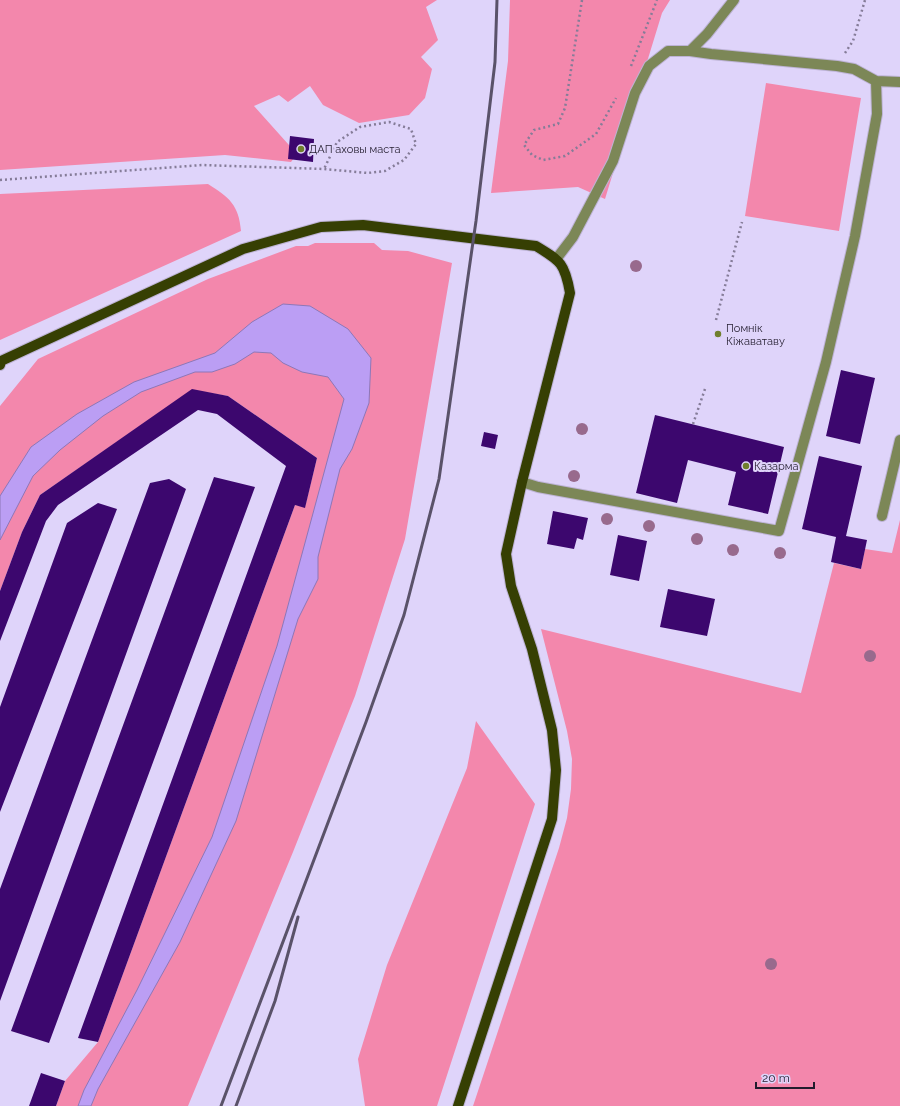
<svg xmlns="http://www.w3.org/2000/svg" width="900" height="1106" viewBox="0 0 900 1106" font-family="Raleway,sans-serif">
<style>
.green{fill:#f387ac}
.water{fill:#bb9ef4;stroke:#8d77b8}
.building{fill:#3c076e}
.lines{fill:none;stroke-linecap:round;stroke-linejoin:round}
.minor-casing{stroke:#bdb3d5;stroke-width:12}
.major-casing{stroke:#bdb3d5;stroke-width:12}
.path{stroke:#857c98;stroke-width:2.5;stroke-dasharray:2 3;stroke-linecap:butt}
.minor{stroke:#7c8757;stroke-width:10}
.major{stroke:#363f03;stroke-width:10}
.rail{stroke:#5a5269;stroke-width:3}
.tree{fill:#986a8d}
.poi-dot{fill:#707f2d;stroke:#dfd4fa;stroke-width:1.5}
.labels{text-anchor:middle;stroke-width:4;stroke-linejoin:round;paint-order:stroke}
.poi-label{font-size:11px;fill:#221c2d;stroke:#dfd4fa;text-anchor:start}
</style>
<rect width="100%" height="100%" fill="#dfd4fa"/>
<path class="green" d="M0,0H437L426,7L438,40L421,57L432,69L425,98L409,115L359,123L323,105L310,86L288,102L279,95L254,106L297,154L291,162L225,155L0,170Z
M510,0H670L662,13L605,199L578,187L491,193L508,61Z
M766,83L861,98L839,231L745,216Z
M208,184C229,197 239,205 241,231L0,340V194Z
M315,243H374L382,250L408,251L452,263L405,539L355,696L293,852L188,1106H56L65,1081L98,1042L295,505L305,507L317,458L228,396L192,390L40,495L22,532L0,591V406L38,359L208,279L296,246H308Z
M900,520V1106H473L559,848L567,818L571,789L572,759L567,731L541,629L801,693L834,563L861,569L865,549L892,553Z
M476,721L535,804L437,1106H365L358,1059L387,965L467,768Z"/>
<path class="water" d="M283,304L310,306L348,329L371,358L369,403L352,449L340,469L318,557V579L298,619L236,821L180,942L98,1089L91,1106H78L84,1090L137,990L212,837L277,646L344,399L328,377L302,372L283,363L271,353L254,352L235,364L212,372H195L141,392L103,416L60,450L33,476L0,540V496L31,447L77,414L134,382L215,353L252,322Z"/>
<path class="building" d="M290,136L314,139L313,162L288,159Z
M841,370L875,378L860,444L826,436Z
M192,389L228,396L317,458L305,508L295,505L98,1042L78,1038L286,466L217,414L198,410L58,505L46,521L0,641V591L22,532L40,495Z
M655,415L784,447L768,514L728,505L736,472L688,460L677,503L636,493Z
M484,432L498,435L495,449L481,446Z
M819,456L862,466L846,536L867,540L861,569L831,562L836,537L802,529Z
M214,477L255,487L49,1043L11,1031Z
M169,479L186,489L0,1001V889L150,483Z
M98,503L117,509L0,812V707L67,523Z
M553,511L588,518L583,540L577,538L574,549L547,544Z
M618,535L647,541L639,581L610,575Z
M668,589L715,599L707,636L660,627Z
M41,1073L65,1081L56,1106H29Z"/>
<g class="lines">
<g class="minor-casing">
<path id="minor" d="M690,51L707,34L734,0
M876,81L900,82
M522,482L538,487L779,531L826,362L855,236L877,114L876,81L854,69L837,66L711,54L690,51H668L649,66L635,93L613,161L573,237L557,258
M882,516L900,440"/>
</g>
<g class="major-casing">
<path id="major" d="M0,365L1,361L243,249L321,227L363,225L536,246C561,261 565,264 570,293L522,482L506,554L511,586L532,649L552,730L556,770L552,819L458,1106"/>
</g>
<path class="path" d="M582,0L565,108L558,124L534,130L524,145L532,155L543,160L565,156L596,134L616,98
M845,53L853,41L865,0
M631,66L657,0
M0,180L202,165L324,169L368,173L385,171L404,160L416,144L411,129L389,122L360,127L337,142L324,169
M716,320L742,222
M693,424L705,389"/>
<use href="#minor" class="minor"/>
<use href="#major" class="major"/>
<path class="rail" d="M221,1106L366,722L404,615L439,479L476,221L495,62L497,0
M236,1106L275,1001L298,917"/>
</g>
<g class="tree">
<circle cx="636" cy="266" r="6"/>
<circle cx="582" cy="429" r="6"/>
<circle cx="574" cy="476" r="6"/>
<circle cx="607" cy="519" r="6"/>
<circle cx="649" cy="526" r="6"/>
<circle cx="697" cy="539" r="6"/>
<circle cx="733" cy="550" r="6"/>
<circle cx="780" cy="553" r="6"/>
<circle cx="870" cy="656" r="6"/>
<circle cx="771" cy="964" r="6"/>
</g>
<g class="poi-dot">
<circle cx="301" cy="149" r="4"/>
<circle cx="718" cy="334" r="4"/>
<circle cx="746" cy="466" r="4"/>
</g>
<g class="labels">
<g class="poi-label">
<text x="309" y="153">ДАП аховы маста</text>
<text x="726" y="332">Помнік<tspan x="726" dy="13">Кіжаватаву</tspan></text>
<text x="754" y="470">Казарма</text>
</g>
</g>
<path d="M756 1082v6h58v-6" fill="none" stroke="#221c2d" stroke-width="2"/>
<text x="762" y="1082" font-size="12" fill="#221c2d" stroke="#dfd4fa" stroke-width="3" paint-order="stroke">20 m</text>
</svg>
